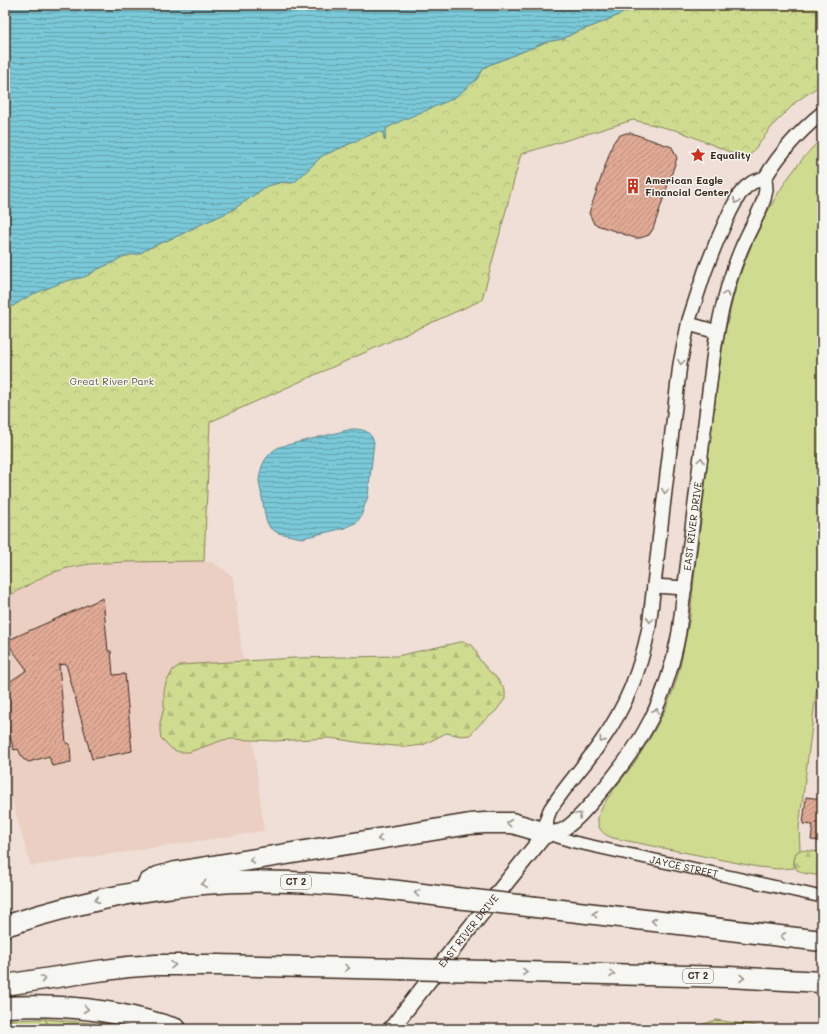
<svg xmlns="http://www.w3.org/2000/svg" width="827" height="1034" viewBox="0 0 827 1034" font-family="Mali,sans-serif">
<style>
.built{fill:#eacfc2}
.green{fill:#cfdc90;stroke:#858357}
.forest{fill:url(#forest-firs);stroke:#858357}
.park{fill:url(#park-crowns);stroke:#858357}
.water{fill:url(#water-rules);stroke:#61898e}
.building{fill:url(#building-hatch);stroke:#3b2a1e}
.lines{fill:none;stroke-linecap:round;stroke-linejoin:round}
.minor-casing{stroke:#3b2a1e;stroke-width:14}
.tertiary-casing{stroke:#3b2a1e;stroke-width:16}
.secondary-casing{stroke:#3b2a1e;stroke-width:18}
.motorway-casing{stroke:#3b2a1e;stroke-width:23}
.minor{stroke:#f6f6f2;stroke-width:11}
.tertiary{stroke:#f6f6f2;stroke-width:13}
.secondary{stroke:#f6f6f2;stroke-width:15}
.motorway{stroke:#f6f6f2;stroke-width:20}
.motorway-bridge-casing{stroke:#3b2a1e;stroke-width:23;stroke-linecap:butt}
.motorway-bridge{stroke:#f6f6f2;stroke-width:20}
.oneway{stroke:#989088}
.labels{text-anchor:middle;stroke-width:3;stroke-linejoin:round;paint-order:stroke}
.shield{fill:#f6f6f2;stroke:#73675e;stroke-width:1}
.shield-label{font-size:9px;font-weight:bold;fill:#3b2a1e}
.poi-label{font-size:10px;font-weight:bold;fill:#3b2a1e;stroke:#f6f6f2;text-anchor:start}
.park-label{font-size:10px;fill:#60563a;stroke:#f6f6f2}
.street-label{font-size:10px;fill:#3b2a1e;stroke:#f6f6f2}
</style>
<defs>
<pattern id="forest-firs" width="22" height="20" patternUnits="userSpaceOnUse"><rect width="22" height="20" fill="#cfdc90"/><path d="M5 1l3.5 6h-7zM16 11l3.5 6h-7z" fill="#b3bd7c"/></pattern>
<pattern id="park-crowns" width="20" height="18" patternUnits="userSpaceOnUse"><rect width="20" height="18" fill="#cfdc90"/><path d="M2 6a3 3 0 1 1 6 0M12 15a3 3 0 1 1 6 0" fill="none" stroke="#b3bd7c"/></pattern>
<pattern id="water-rules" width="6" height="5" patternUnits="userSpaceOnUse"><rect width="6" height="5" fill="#7ac8d8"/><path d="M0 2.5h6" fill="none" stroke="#65a3af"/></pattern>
<pattern id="building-hatch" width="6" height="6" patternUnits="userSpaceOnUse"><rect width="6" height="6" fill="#e0aa95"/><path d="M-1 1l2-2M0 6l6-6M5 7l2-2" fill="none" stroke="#b78b79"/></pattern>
</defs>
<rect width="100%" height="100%" fill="#efdfd6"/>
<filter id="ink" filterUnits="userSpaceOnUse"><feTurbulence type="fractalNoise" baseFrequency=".025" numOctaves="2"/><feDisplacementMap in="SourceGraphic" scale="8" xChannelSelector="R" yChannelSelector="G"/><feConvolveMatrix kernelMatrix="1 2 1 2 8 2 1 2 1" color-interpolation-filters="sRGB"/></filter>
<g filter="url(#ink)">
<path class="built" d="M204,561L214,563L232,576L233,579L264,831L31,866L5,777V598L46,575L67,568L125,562Z"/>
<path class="green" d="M822,138V647L799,827L800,850L796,853L794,861V868L778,869L758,867L613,838C604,835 597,829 598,819C599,805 626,775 635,762C655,732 674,698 681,662C684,647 687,632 690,617C692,598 694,579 696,560C701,524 705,487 709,450C715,404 719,357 730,311C738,276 751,243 768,211C782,185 800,159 822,138Z
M45,1019L112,1025L130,1029H51Z"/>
<path class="forest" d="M460,642H465L472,645L476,651L479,659L489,671L496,677L505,690V699L495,712L481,723L470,735L462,736L446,733L423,745L406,747L363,743L330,738L275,741L231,739L223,740L189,752H179L172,749L161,738L160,731V723L164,708V691L166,683L173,670L180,665L295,658L397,656Z
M800,850L822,852V876L803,873L796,869L794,861L796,853Z
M45,1019L51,1029H5V1020Z"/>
<path class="park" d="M644,5H822V84L797,101L774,124L747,159L679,131L633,120L521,154L482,300L210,422L204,561L125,562L91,564L67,568L46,575L5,598V308L13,306L31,294L66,281L89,275L98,269L114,262L122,257L130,255L139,254L149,248L180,235L195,227L229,212L244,202L267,186L283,182L292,183L296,181L322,156L379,131L383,133L384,139L386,129L387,128L477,79L484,68L489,65L512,56L546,42L563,39L576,32L596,25L623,13Z
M716,1020L777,1029H688Z"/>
<path class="water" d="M5,5H644L623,13L596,25L576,32L563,39L546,42L512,56L489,65L484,68L477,79L457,96L448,101L403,120L387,128L386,129L385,141L383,133L379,131L322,156L296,181L292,183L283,182L267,186L244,202L229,212L195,227L180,235L149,248L139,254L130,255L122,257L114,262L98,269L85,277L66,281L31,295L13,306L5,308Z
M352,429C364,429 370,431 374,442L368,496L361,516L357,522L345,528L302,538L278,533L270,528L266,520L259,481C260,466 266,454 279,447Z"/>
<path class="building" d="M626,133H631L672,147L677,158L653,229L649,235L640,238H635L594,224L589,213L613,143L618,136Z
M103,598L108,651H111L113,675L125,674L132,751L92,759L66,664L59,665L66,743L70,744L71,762L52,766L49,756L29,762L23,759L18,749L14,750L5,719V685L27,670L6,641Z
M806,797L822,799V811L820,825H822V841L811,840L813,825L803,824Z"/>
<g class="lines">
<g class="minor-casing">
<g id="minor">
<path id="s1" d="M546,833L574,842L822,897"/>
</g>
</g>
<g class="tertiary-casing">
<g id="tertiary">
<path id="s2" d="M765,178L753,182L746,187L739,195L730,212L716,243L705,271L689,320L680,364L649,627C641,669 626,707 601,742C585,765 565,786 550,810L547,818L546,833C552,832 559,832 564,829C576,822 590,805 599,794C643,743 667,699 679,632L713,359C718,322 726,286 740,252C747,234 758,217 764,199L766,190L765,178C780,153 800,131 822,113"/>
<path d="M689,324L717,332"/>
<path d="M654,586L685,588"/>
</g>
</g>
<g class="secondary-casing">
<g id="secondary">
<path id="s3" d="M391,1029L465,934L546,833"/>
</g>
</g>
<g class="motorway-casing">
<path id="motorway" d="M148,883L158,877L176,872L470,824L485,823H512L546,833
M536,907L822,941
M5,926C97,895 193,878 291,882C346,884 401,891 456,898
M486,971L729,977L822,982
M5,985L90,972L128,967L156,965H217L401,969
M5,1007C23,1006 42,1006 61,1007C100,1009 139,1017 176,1029"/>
</g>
<use href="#minor" class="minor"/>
<use href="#tertiary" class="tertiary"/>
<use href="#secondary" class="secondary"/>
<use href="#motorway" class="motorway"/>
<g class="motorway-bridge-casing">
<path id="motorway-bridge" d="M456,898L536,907
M401,969L486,971"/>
</g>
<use href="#motorway-bridge" class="motorway-bridge"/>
</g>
<defs><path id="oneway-chevron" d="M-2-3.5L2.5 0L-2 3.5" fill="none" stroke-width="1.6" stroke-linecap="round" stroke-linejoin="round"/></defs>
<g class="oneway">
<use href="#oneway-chevron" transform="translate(736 201) rotate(119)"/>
<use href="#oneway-chevron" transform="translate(726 294) rotate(-74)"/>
<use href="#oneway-chevron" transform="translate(681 362) rotate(98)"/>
<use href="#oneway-chevron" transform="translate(701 460) rotate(-83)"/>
<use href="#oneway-chevron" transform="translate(665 491) rotate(97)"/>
<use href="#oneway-chevron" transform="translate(650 620) rotate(98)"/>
<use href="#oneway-chevron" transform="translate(656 711) rotate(-65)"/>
<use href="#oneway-chevron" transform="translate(602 740) rotate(125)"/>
<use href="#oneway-chevron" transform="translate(579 815) rotate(-45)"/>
<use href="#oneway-chevron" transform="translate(509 823) rotate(-174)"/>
<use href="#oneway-chevron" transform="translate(380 839) rotate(171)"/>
<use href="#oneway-chevron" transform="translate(252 860) rotate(170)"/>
<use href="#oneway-chevron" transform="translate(204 884) rotate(175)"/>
<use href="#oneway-chevron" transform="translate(417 893) rotate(-173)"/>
<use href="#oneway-chevron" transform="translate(97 900) rotate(169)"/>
<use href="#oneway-chevron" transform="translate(595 914) rotate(-173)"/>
<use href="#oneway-chevron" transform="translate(654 921) rotate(-173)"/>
<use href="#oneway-chevron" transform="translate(783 936) rotate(-173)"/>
<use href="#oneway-chevron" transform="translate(173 965) rotate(-1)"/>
<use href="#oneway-chevron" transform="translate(347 968) rotate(1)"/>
<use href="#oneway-chevron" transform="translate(525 972) rotate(1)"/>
<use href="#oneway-chevron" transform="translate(612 974) rotate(1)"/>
<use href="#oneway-chevron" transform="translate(742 978) rotate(2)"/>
<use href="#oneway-chevron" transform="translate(43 979) rotate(-9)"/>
<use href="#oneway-chevron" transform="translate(86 1009) rotate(7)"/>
</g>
</g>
<defs>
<g id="sight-bare" transform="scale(1.2)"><path d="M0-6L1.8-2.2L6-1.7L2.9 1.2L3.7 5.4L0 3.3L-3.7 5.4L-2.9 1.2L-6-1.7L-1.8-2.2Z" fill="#c8321e" stroke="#f6f6f2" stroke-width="2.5" paint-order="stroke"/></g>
<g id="building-bare" transform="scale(1.2)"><path d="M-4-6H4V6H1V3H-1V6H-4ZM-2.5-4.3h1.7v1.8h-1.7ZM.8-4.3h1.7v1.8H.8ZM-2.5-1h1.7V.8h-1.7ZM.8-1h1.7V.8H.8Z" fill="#c8321e" stroke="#f6f6f2" stroke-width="2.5" paint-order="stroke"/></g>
</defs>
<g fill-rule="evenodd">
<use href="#sight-bare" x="698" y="155"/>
<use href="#building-bare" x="633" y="186"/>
</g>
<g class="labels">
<g class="shield">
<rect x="281" y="875" width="30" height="14" rx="3"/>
<rect x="683" y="969" width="30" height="14" rx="3"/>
</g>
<g class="shield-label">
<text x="296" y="885">CT 2</text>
<text x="698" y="979">CT 2</text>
</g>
<g class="poi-label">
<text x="710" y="159">Equality</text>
<text x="645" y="184">American Eagle<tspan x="645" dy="12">Financial Center</tspan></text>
</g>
<g class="park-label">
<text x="112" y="385">Great River Park</text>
</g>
<g class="street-label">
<text dy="4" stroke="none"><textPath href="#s2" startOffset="1069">EAST RIVER DRIVE</textPath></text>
<text dy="4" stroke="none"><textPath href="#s1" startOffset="142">JAYCE STREET</textPath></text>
<text dy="4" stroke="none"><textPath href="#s3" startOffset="125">EAST RIVER DRIVE</textPath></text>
</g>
</g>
<rect width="827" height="1034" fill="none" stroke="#f6f6f2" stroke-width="20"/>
<rect x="10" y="10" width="807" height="1014" fill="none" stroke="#3b2a1e" stroke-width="1.5" filter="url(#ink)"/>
</svg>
